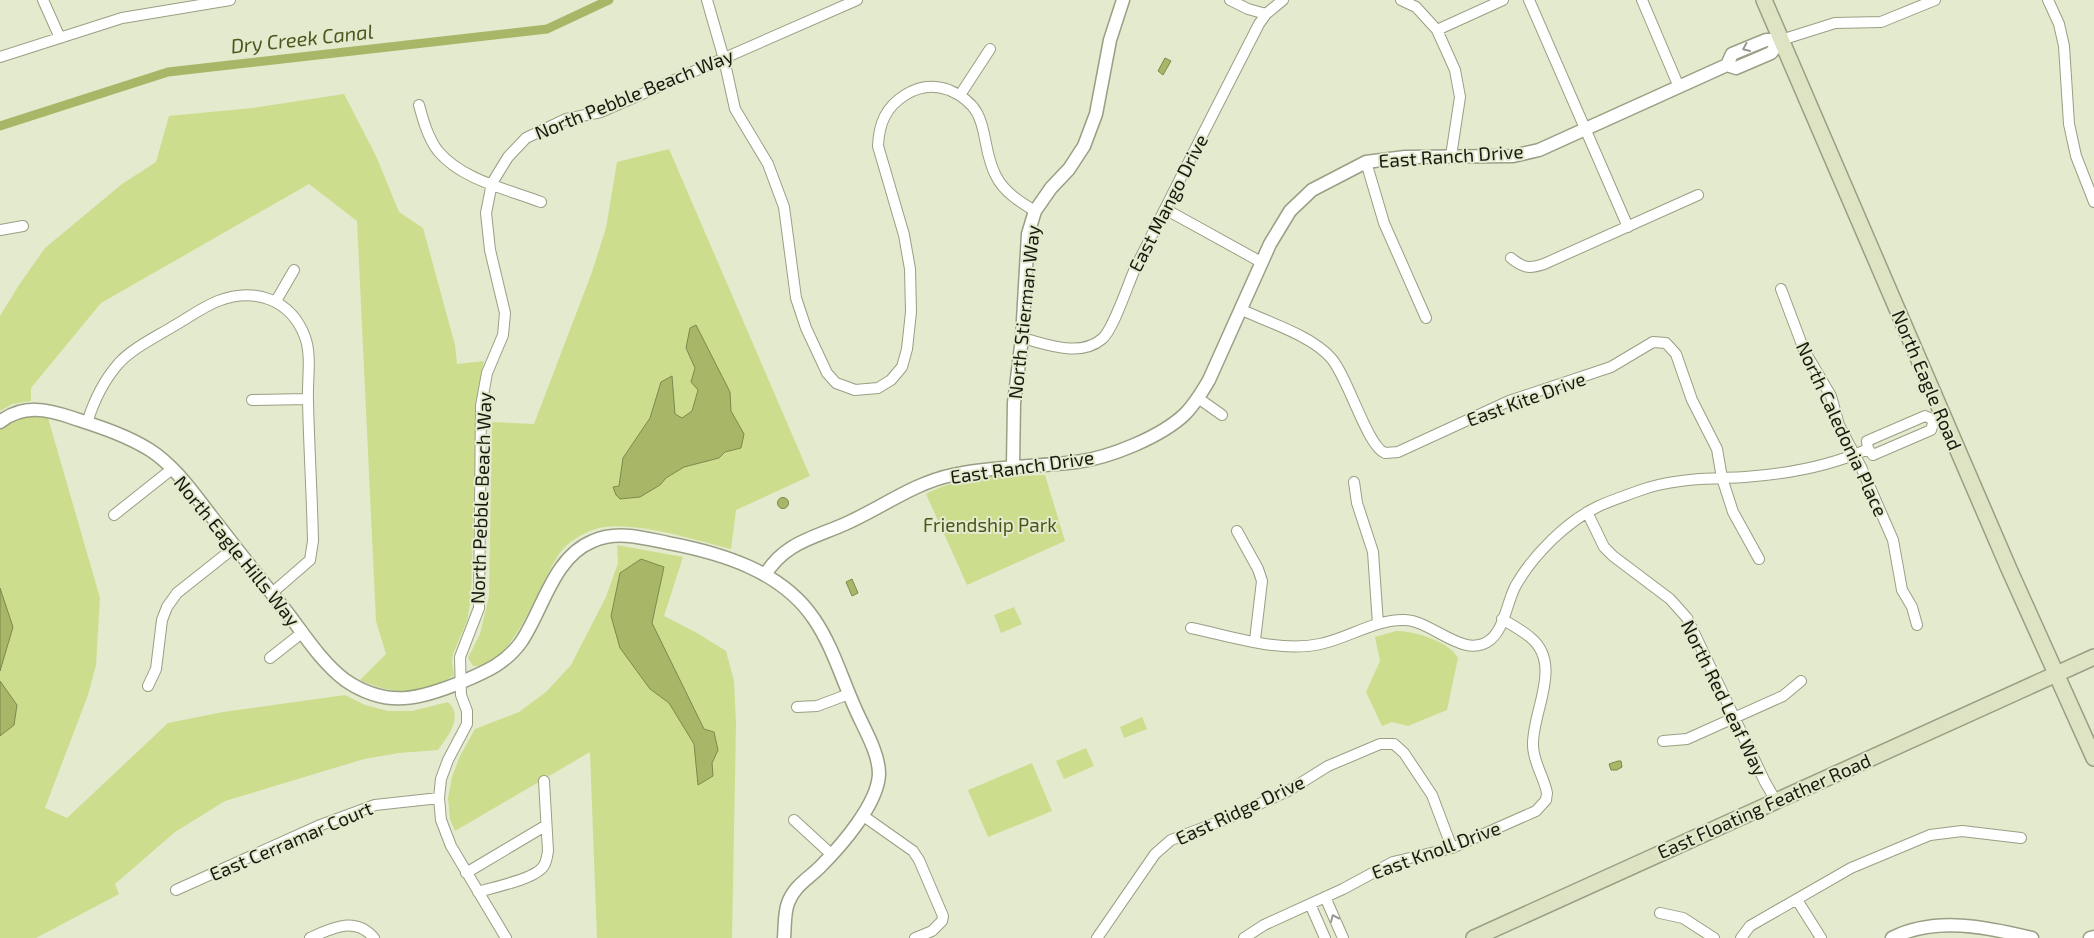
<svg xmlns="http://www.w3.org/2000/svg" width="2094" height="938" viewBox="0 0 2094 938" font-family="'Exo 2',sans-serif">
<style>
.green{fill:#cddd8e}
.water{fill:#a8b767;stroke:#7d884d}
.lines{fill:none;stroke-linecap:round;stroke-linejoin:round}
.canal{stroke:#a8b767;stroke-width:9}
.minor-casing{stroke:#999f84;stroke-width:12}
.tertiary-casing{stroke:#999f84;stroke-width:15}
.secondary-casing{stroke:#999f84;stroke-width:18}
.minor{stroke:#fff;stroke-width:10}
.tertiary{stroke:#fff;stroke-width:12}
.secondary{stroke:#dee3c4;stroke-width:15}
.oneway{stroke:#979893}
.labels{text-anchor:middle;stroke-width:4;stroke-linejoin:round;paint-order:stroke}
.street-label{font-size:19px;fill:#181a10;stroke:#e3eacd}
.park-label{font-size:19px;fill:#4c551b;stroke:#e3eacd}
.water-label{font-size:20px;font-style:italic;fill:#4d571d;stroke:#e3eacd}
</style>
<rect width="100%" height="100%" fill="#e3eacd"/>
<path class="green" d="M344,94L376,156L399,212L423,228L455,345L457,364L484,361L477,401L471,599L467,621L453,654L452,662L454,675C422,697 394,695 360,680L386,654L376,621L357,221L309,184L101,303L31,388V401L12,404L0,411V316L19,285L45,248L122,184L156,162L169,116L252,108Z
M669,149L810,476L736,510L731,549C696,540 632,520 599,528C587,531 571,540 563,549C541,575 514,670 473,666L468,658L480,634L489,596L492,422L534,424L592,272L606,228L617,162Z
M28,416L48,418L100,598L96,665L88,695L45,808L67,818L168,723L223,712L345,695L365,705L388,711H412L448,702C464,717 448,736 438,750L399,753L364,759L225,801L175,832L115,884L119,894L36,938H0V429L16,418Z
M1045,475L1065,541L967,585L926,494C962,474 1006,477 1045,475Z
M617,545L683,557L664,616L697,633L726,651L734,681L736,724L732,938H597L590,752L455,831L450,819L448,798L452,777L460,756L475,729L519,712L546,692L571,665L606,597L618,563Z
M1014,607L1022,624L1001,633L994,615Z
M1396,631C1414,631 1449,641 1458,658L1447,710L1408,726L1392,722L1382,726L1366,692L1380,661L1375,637Z
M1142,717L1147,729L1124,738L1120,727Z
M1086,748L1094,766L1064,779L1056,761Z
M1032,763L1052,811L988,837L968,790Z"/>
<path class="water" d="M1165,58L1171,61L1163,75L1158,71Z
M696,325L730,392L731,411L744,434L741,448L725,452L719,458L684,467L666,478L660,485L640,497L620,499L616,495L613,487L619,486L623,458L650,418L661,382L672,376L675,414L682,418L692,411L698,390L691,382L695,368L686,348L690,328Z
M777.5 503a5.5 5.5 0 1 1 11 0a5.5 5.5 0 1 1-11 0Z
M641,559L664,567L652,623L704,729L714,732L718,750L712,763L713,776L698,785L694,744L669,703L650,689L620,648L611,616L620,573Z
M852,579L858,593L852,596L846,582Z
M0,588L13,627L0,671Z
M0,681L17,705L14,725L0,736Z
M1618,761H1621L1622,767L1617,770H1611L1609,764Z"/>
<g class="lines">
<path class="canal" d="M0,126L168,72L547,29L609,0"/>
<g class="minor-casing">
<path id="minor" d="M43,0L60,38
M707,0L724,59L735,109L768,164L784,207L796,298L806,328L827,373L836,383L855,390L878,388L891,380L902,367L907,349L911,312L910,269L904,235L878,146C879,123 886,107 905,95C919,86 933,84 949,90C994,109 978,142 996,176C1004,192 1020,202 1035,211
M1230,0L1248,9L1266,14
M1401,0L1416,7L1437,30L1455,70L1460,97L1451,156
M1529,0L1628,227
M1642,0L1679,87
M2048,0L2059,24L2064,46L2069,124L2076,156L2094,202
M1437,30L1503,0
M1781,40L1835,23L1881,22L1935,0
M0,57L122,18L230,0
M960,95L990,49
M419,105C423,120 428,138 438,151C462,180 507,189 541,202
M1366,162L1384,223L1426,318
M1165,209L1261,262
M0,230L23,226
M1511,258C1523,268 1529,269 1544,264L1698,195
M1781,289L1804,350L1831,396L1839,425L1861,467L1893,540L1902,590L1912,607L1917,625
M276,301L294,270
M1240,309C1267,322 1311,335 1331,358C1348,377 1367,446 1385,453L1398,452L1509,401L1611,367L1653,342L1666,343L1676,354L1692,400L1717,449L1722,478L1733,512L1759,559
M1022,338C1047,344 1079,358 1102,339C1113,330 1127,287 1134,271C1175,188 1217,106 1259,24L1266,14L1283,0
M1198,398L1222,415
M252,400L308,399
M1925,416L1934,420L1931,430L1873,455L1868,449L1867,441Z
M87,423C94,400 103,381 119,363C133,348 154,338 172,327C187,319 202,307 218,301C254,287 291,299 305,337C312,356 307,380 308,401C309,447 312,494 313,541L310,560L272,593
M1354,482L1357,503L1373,552L1378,624
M1587,512L1604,547L1613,556L1670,599L1687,618L1765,782L1776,801
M114,515L172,469
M1237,531L1258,569L1262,581L1255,640
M1191,628C1231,636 1280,653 1320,644C1349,638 1375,619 1405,620C1433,621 1464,660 1490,640C1505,628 1507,601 1516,585C1534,554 1567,521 1599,506C1612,500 1625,496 1638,491C1673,478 1708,479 1745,477C1787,474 1828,467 1868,449
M270,658L303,632
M148,686L156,669L162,620L167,607L177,593L235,547
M797,707L817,706L849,694
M1663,741L1687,739L1783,696L1801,681
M862,815L913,851L919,860L943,916L942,921L932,931L915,938
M794,820L831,854
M466,873L545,826
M176,890L318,826L375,805L439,798
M478,892C494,887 530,880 541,869C546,865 547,857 548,851L544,781
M1325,897L1343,938
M1797,900L1821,938
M1310,904L1325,938
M1660,913L1683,918L1714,938
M310,938C332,928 355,916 374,938
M506,938L451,846L441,820L439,798L441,779L448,760L467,724V711L461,695L460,657L479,608L481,406L487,373L503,335L505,313L490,250L486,213L492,183L508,157L526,138L566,119L601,112L857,0
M1097,938L1155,854L1171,840L1226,819L1288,791L1328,766L1380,744H1394L1404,753L1432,795L1452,848
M1244,938L1264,925L1343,889L1393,862L1452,848L1536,811L1546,800L1547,793C1544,777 1533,762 1533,745C1532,712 1563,665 1531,638C1523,631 1512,625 1502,619
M1741,938L1750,926L1851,868L1930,835L1962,831L2021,838"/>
</g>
<g class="tertiary-casing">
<path id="tertiary" d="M0,422C23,404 47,409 73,418C100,427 126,435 150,450C175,466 194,494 212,517C236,548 261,580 286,611C304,634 321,662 345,680C387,709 421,699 464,681C487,671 506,663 521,642C543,610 553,557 593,541C617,530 644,538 668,543C721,553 782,571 814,619C832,645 842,679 855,708C863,727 879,752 879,774C878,804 841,846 820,867C808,879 794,886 788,903C784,914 785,927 784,938
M1013,466L1014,403L1022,338L1028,234L1035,211L1051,188L1069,169L1084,146L1096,114L1110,40L1123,0
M765,575C784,543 813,538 845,524C881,508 914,483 952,475C993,466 1034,467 1076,462C1109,458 1161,437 1185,414C1195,404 1202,392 1209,380L1270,244L1290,211L1312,190L1366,162L1405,157L1513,156L1539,150L1727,65L1732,54L1766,40H1781L1771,53L1736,68L1727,65
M1892,938C1935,916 1987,927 2032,938
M2090,938L2094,937"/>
</g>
<g class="secondary-casing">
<path id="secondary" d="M1764,0L2009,569L2094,758
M1474,938L2094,657"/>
</g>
<use href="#minor" class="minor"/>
<use href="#tertiary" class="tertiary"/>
<use href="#secondary" class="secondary"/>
</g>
<defs><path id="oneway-chevron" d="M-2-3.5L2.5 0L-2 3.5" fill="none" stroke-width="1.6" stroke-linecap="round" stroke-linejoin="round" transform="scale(1.25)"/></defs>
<g class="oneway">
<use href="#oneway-chevron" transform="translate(1746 48) rotate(156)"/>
<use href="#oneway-chevron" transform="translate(1334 918) rotate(-114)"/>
</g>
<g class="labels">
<g class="street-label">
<text transform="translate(634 94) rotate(-22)" y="7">North Pebble Beach Way</text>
<text transform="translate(1451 156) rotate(-4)" y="7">East Ranch Drive</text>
<text transform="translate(1168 203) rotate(-63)" y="7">East Mango Drive</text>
<text transform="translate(1024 312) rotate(-84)" y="7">North Stierman Way</text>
<text transform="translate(1927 380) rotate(67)" y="7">North Eagle Road</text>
<text transform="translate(1526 399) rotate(-20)" y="7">East Kite Drive</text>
<text transform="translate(1842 429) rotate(65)" y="7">North Caledonia Place</text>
<text transform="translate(1022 467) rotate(-8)" y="7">East Ranch Drive</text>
<text transform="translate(481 498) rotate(-88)" y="7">North Pebble Beach Way</text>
<text transform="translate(237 551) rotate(51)" y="7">North Eagle Hills Way</text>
<text transform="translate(1724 698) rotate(64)" y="7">North Red Leaf Way</text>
<text transform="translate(1764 806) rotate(-24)" y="7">East Floating Feather Road</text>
<text transform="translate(1240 810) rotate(-25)" y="7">East Ridge Drive</text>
<text transform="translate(291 841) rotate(-23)" y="7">East Cerramar Court</text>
<text transform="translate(1436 850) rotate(-20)" y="7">East Knoll Drive</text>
</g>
<g class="park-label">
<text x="990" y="532">Friendship Park</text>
</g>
<g class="water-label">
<text transform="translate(302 39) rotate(-6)" y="7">Dry Creek Canal</text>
</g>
</g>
</svg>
